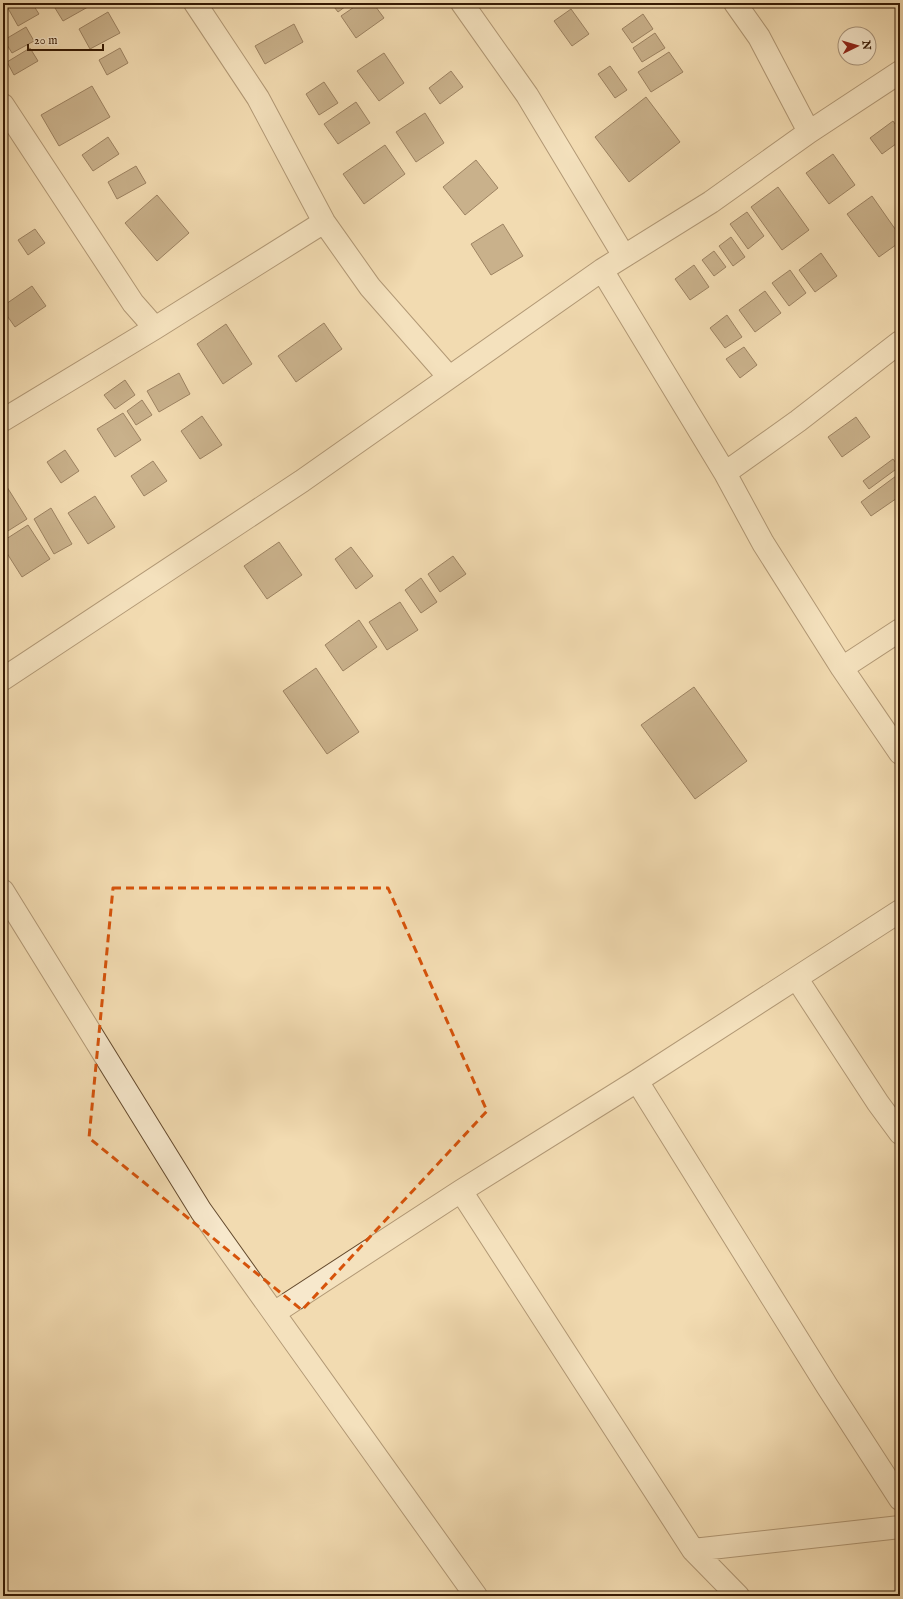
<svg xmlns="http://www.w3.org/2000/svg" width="903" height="1599" viewBox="0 0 903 1599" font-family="'IM FELL English',serif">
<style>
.building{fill:#977e5d;stroke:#351903}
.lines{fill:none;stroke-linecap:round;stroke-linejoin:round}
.minor-casing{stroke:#644a2e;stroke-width:24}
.minor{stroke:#f7e8cc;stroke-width:22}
.marked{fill:none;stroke:#d6530b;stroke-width:3;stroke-dasharray:8 5;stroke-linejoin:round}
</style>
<rect width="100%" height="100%" fill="#f2dbb1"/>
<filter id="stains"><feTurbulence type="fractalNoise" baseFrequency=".005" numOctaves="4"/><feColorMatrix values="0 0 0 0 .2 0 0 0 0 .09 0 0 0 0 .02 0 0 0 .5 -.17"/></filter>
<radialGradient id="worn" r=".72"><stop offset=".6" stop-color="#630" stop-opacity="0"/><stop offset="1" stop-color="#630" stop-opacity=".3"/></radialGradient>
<path class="building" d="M5,3H32L39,14L18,26Z
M63,3H95L63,21L55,8Z
M331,3H350L338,12Z
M360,3H373L384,18L356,38L341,16Z
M571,9L589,34L572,46L554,21Z
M108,12L120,33L90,49L79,29Z
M643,14L653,29L632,43L622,29Z
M294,24L303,42L265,64L255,46Z
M26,27L34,41L12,53L4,40Z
M655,33L665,48L642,62L633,48Z
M30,48L38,61L14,75L7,62Z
M120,48L128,63L107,75L99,60Z
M669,52L683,72L651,92L638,72Z
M384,53L404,83L379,101L357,71Z
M610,66L627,90L615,98L598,74Z
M451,71L463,87L440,104L429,88Z
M324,82L338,103L319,115L306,94Z
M92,86L110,117L59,146L41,115Z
M646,97L680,142L629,182L595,137Z
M356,102L370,123L338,144L324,124Z
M425,113L444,143L416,162L396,132Z
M893,121L900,131V141L882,154L870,138Z
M108,137L119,154L93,171L82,155Z
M385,145L405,174L364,204L343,174Z
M833,154L855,185L829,204L806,173Z
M476,160L498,188L465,215L443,187Z
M136,166L146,183L117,199L108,182Z
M778,187L809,230L782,250L751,207Z
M157,195L189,233L157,261L125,223Z
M872,196L900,236V242L879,257L847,214Z
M747,212L764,236L748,249L730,224Z
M503,224L523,256L491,275L471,244Z
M35,229L45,243L28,255L18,240Z
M731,237L745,257L733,266L719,246Z
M714,251L726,267L714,276L702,260Z
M821,253L837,276L815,292L799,270Z
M694,265L709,287L690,300L675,279Z
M790,270L806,293L789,306L772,283Z
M32,286L46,306L15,327L3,310V306Z
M765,291L781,313L755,332L739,310Z
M727,315L742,337L725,348L710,328Z
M324,323L342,349L296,382L278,356Z
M226,324L252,364L223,384L197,344Z
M744,347L757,365L740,378L726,359Z
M179,373L190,394L159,412L147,391Z
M125,380L135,395L115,409L104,395Z
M142,400L152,415L136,425L127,411Z
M123,413L141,440L115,457L97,429Z
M202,416L222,445L200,459L181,431Z
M856,417L870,437L842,457L828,437Z
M65,450L79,471L61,483L47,462Z
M893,459L899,467L869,489L863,481Z
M153,461L167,481L144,496L131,476Z
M900,473V496L871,516L861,502Z
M7,487L27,519L3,534V489Z
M95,496L115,527L88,544L68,513Z
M51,508L72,544L54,554L34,519Z
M28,525L50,559L22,577L3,547V541Z
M279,542L302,575L267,599L244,566Z
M351,547L373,576L356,589L335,559Z
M453,556L466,574L440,592L428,574Z
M421,578L437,602L421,613L405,590Z
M400,602L418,630L387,650L369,622Z
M359,620L377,647L343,671L325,645Z
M316,668L359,732L327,754L283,691Z
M694,687L747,761L695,799L641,725Z"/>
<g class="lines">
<g class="minor-casing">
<path id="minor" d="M195,3L258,98L324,222L370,287L449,377
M462,3L527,95L624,256
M735,3L759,37L809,132
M3,105L133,303L155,328
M602,270L725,473L763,543L842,668L900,753
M3,420L155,328L324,222
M725,473L798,421L900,342
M842,668L900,630
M3,679L302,481L602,270L711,202L809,132L900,72
M3,891L201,1211L476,1596
M797,979L878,1103L900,1133
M637,1081L827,1386L900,1499
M461,1191L693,1550L900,1527
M274,1313L461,1191L637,1081L900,911
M693,1550L738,1596"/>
</g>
<use href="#minor" class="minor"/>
</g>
<path d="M0 0H903V1599H0ZM113,888H388L487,1111L302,1310L89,1138Z" fill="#f2dbb1" fill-opacity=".55" fill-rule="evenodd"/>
<path class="marked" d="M113,888H388L487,1111L302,1310L89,1138Z"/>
<rect width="903" height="1599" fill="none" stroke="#f2dbb1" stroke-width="16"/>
<rect x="4" y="4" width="895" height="1591" fill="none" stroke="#351903" stroke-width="2"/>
<rect x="8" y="8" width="887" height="1583" fill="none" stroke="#351903"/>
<g transform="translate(857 46) rotate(85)"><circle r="19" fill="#f7e8cc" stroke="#a9957c"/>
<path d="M0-3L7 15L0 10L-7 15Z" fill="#8f2418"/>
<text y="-6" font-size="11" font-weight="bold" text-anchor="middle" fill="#351903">N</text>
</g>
<path d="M28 44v6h75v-6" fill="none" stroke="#351903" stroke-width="2"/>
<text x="34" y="44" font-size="12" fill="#351903" stroke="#f7e8cc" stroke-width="3" paint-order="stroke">20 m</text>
<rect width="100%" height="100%" filter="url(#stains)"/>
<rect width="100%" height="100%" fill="url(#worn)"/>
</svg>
